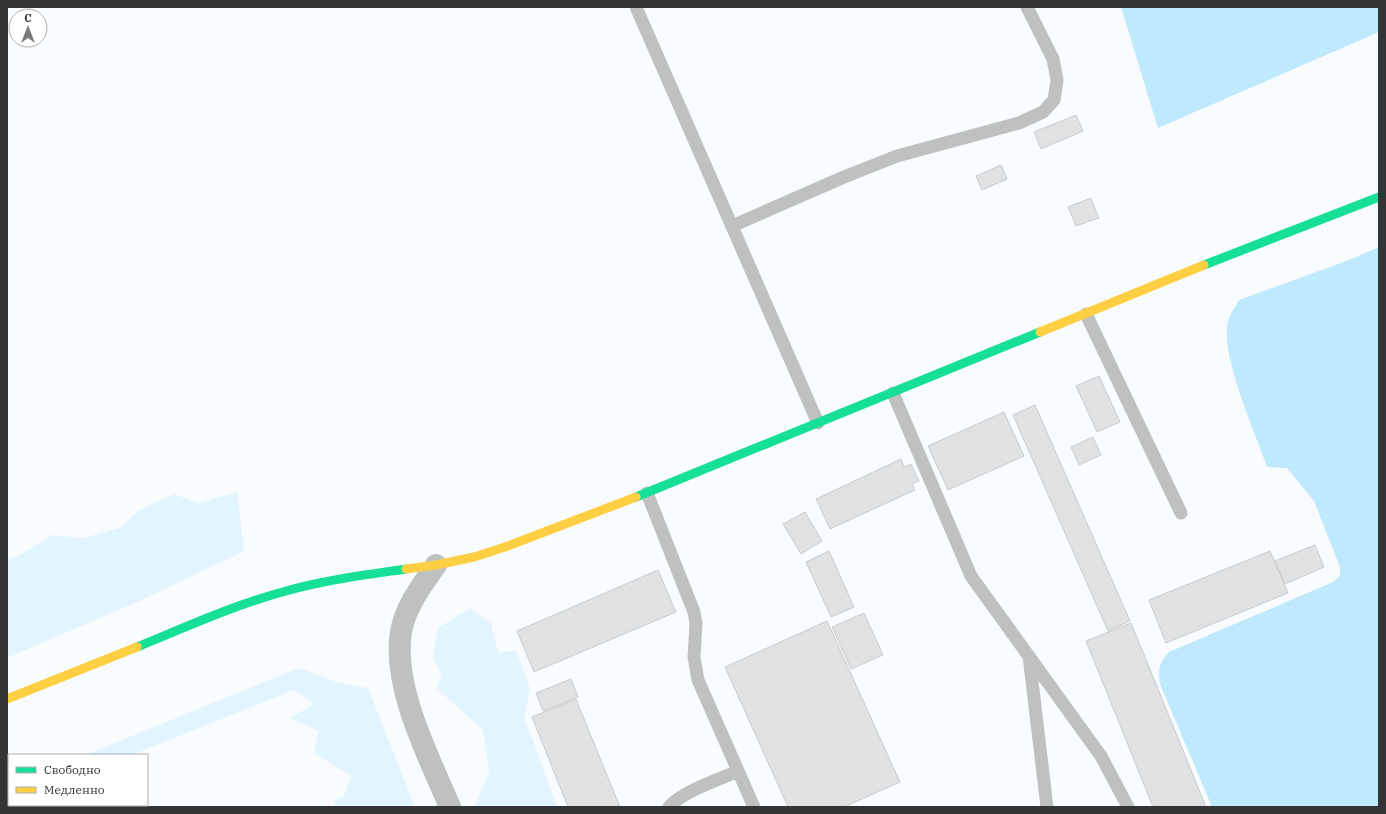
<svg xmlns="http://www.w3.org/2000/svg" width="1386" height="814" viewBox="0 0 1386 814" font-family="'IBM Plex Serif',serif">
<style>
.green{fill:#e2f5ff}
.forest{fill:#bfe9fc}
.building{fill:#dfe1e2;stroke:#c9cbcc}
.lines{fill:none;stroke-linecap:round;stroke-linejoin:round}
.lane{stroke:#bfc0c0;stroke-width:13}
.street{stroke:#bfc0c0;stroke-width:22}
.fast{stroke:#16e098;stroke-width:9}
.slow{stroke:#ffcf43;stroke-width:9}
</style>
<rect width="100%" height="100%" fill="#f9fcfe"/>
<path class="green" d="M237,492L244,551L144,599L7,658V560L18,556L52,535L83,538L120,528L139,510L174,494L199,503Z
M470,608L491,623L498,653L516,650L530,688L524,719L534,743L557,807H474L489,772L483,730L436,688L442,675L433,657L438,628Z
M299,668L339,683L368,688L415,807H335L334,801L344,796L351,776L314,753L319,731L290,718L314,704L294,690L132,755H90V753Z"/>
<path class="forest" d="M1121,7H1379V32L1158,128Z
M1379,247V807H1212L1160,684C1158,669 1159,663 1169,652L1333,582L1340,576V567L1314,501L1287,468L1267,467C1256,435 1219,352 1228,322C1230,314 1235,307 1239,300L1344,262Z"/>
<path class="building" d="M1076,115L1083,131L1041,149L1034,132Z
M1001,165L1007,179L982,190L976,176Z
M1091,198L1099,218L1076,226L1068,207Z
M1099,376L1120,422L1097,432L1076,386Z
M1035,405L1130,621L1108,631L1013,415Z
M1004,412L1024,456L948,490L928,446Z
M1093,437L1101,455L1079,465L1071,447Z
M901,459L904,467L911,464L919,481L912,484L915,490L830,529L816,499Z
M805,512L822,541L801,554L783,524Z
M1315,545L1324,567L1285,584L1275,561Z
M829,551L854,607L831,617L806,562Z
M1270,551L1288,593L1166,643L1149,600Z
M658,570L676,612L534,672L517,631Z
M864,613L883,655L851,669L832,627Z
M827,621L900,782L844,807H788L725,667Z
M1131,623L1143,652L1206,807H1153L1086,641Z
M571,679L578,697L543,711L536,693Z
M576,699L620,807H568L532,717Z"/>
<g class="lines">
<path class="lane" d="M636,7L818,423
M732,226L844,177L897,156L1019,123L1043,112L1054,100L1057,80L1053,59L1027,7
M1086,314L1181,513
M893,393L971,576L1101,756L1128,807
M647,493L694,612L696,623L694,657L698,680L754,807
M1029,656L1047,807
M669,807C683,791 718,780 738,771"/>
<path class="street" d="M436,565C422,585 405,607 401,632C392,687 429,757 450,807"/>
<path class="fast" d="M1204,265L1379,197
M636,497L1040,332
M137,647C186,627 234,605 286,591C325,580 365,575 406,569"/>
<path class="slow" d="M1040,332L1204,265
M406,569L436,565L474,557L505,547L636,497
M7,699L137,647"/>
</g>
<rect width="1386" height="814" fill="none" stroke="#323435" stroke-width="16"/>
<rect x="8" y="754" width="140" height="52" fill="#ffffff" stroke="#adaeae"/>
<rect x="16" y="767" width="20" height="6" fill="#16e098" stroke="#adaeae"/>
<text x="44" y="774" font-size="12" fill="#323435">Свободно</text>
<rect x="16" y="787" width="20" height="6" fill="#ffcf43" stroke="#adaeae"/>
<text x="44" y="794" font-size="12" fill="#323435">Медленно</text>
<g transform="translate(28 28)"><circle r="19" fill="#ffffff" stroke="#adaeae"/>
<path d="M0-3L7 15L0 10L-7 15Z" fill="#787a7b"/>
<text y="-6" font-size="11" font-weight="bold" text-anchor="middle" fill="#323435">С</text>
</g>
</svg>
